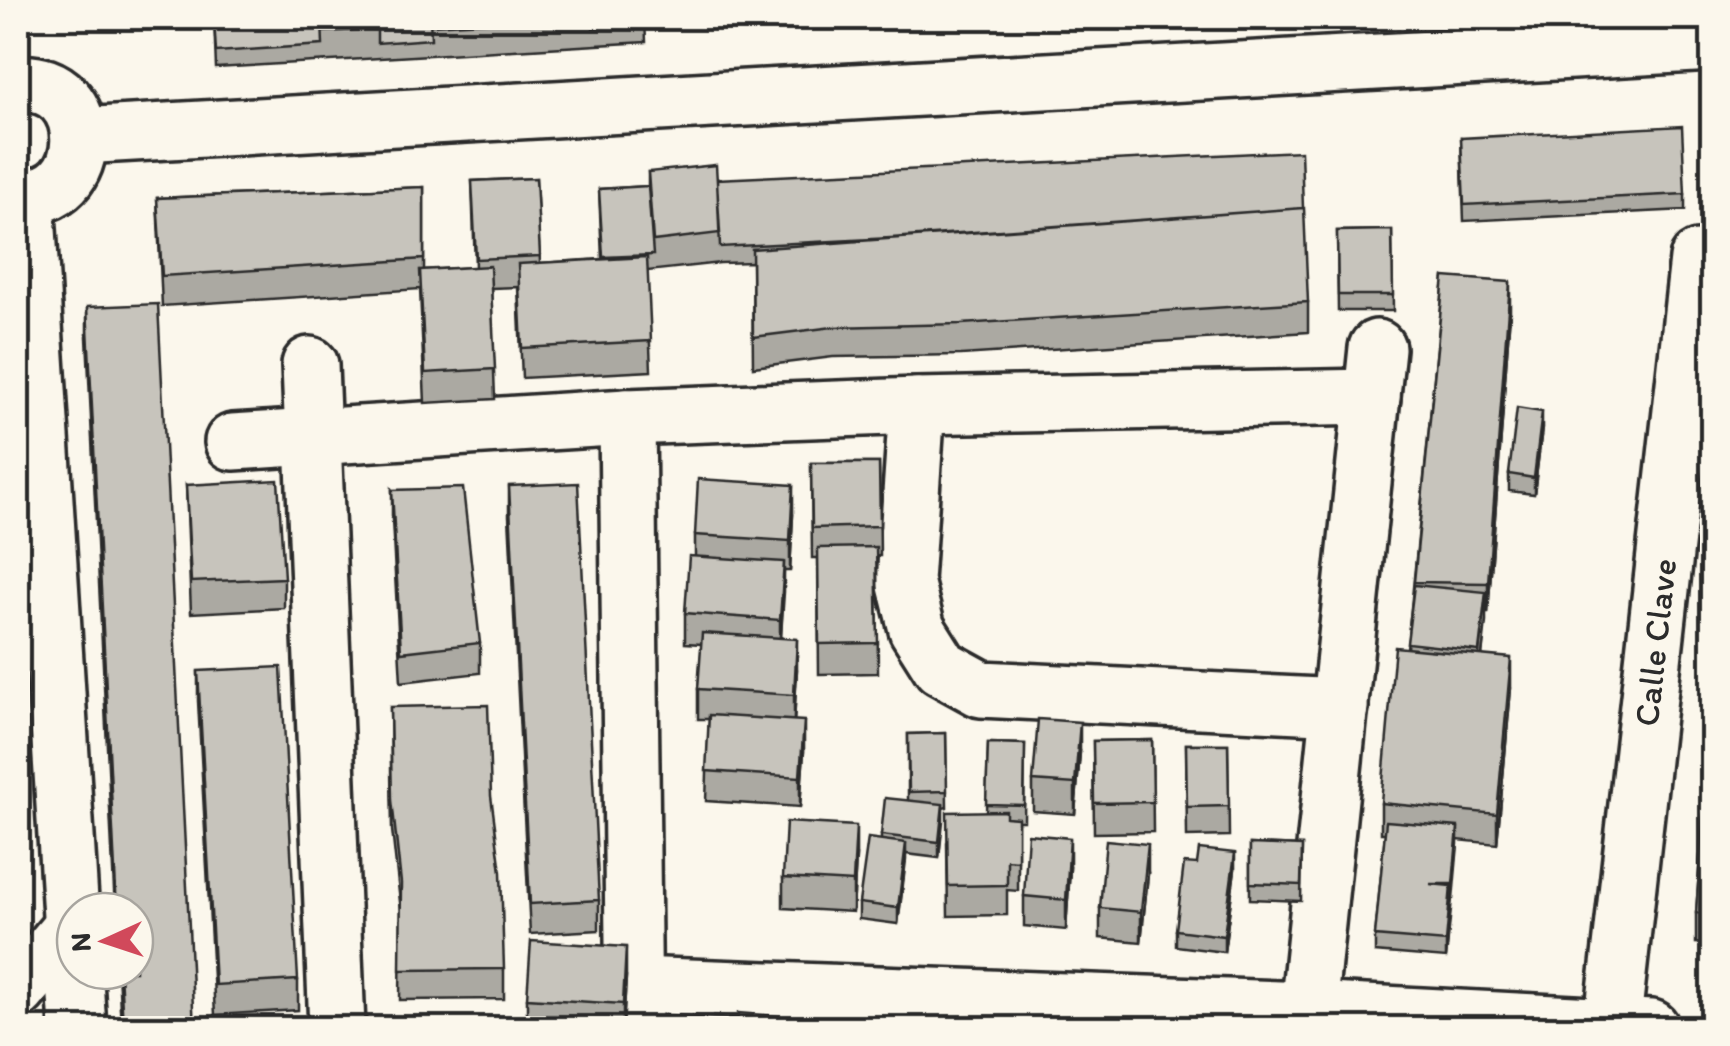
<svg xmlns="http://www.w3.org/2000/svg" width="1730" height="1046" viewBox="0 0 1730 1046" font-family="Itim,sans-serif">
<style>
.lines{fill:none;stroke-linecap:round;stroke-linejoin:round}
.minor-casing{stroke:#2b2b2b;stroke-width:62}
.minor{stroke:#fbf7ec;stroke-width:55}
.wall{fill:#aba9a2;stroke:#2b2b2b;stroke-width:2.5}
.shaded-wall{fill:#8b8984;stroke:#2b2b2b;stroke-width:2.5}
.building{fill:#c7c4bc;stroke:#2b2b2b;stroke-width:2.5}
.labels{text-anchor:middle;stroke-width:8;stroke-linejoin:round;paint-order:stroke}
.street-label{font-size:35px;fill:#2b2b2b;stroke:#fbf7ec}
</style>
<rect width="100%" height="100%" fill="#fbf7ec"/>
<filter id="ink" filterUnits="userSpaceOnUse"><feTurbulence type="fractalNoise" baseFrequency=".01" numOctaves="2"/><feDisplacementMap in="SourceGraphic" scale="20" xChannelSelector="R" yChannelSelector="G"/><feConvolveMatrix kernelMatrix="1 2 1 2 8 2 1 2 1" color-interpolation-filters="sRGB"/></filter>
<g filter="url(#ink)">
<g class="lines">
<g class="minor-casing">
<g id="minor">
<path d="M18,84C100,76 98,205 18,196"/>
<path d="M80,136L1712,43"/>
<path d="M26,197L78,1028"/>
<path d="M310,365L337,1028"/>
<path d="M917,406L905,581L917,629L941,667L981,689L1340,707"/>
<path d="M627,417L634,1028"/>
<path d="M233,442L627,417L917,406L1372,397"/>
<path d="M635,985L1308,1010L1651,1028"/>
<path d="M18,990L72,926"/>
<path d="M1308,1010L1377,348"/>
<path id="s1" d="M1612,1028L1698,259"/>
</g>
</g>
<use href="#minor" class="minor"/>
</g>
<path class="wall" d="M214,18H645L646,42L216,68Z
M1461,138L1685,194V210L1464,221Z
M648,172L717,179L1308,302V332L961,355L833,357L753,367L752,262L720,263L647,271L651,371L522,378L518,287L491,288L495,399L425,403L420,289L162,306L157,198L424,187V270L475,267L472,181L536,178L540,263L602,259L599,189L648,186Z
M1392,230L1393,311H1338L1337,231Z
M1444,277L1510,312L1488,613H1486L1482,655L1511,688L1497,844L1458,840L1446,958L1375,952V936L1385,833H1381V803L1407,648Z
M87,307L194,1028H121L118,971H135V911H115L87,337Z
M1542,428L1534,494L1509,491V474Z
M811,463H879L880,556H877L878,673L819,674L818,558H812Z
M186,485L284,578V608L191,613Z
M509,486L599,900V930L530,934L509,516Z
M392,490L480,643V673L401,682L392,520Z
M793,515L790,571H784L781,638L797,669L794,720L804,751L800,807L706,801L709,719H698V689L702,644L685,643V613L695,557V535Z
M198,671L298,980V1010L215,1015L198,701Z
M1712,688V944L1696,943V913Z
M390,707L504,969V999L400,1000L401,911L392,830Z
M946,733L947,807L943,808L939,858L906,854L898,924L859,919V903L881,840V835L908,800V734Z
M1152,740L1153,832L1094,833L1093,741Z
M988,743L1025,744L1024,821H1018V891L1007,890V915L948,916L947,842L986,812Z
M1186,744H1228L1229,836L1187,837Z
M1080,752L1075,814L1033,811V781Z
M1250,844L1302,846L1301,901L1250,899Z
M856,856L853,912L783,908V878Z
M1197,864L1235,869L1224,952L1176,946V930Z
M1070,868L1066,930L1024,926V896Z
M1148,874L1141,942L1100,938V908Z
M626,977L623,1028H527V998Z"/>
<path class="shaded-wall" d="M1510,282V312L1488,613V583Z
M1542,412V428L1534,494V478Z
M793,485V515L790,571V541Z
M784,562V592L780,650V620Z
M1486,592V622L1479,681V651Z
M797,639V669L794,725V695Z
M1511,658V688L1497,844V814Z
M804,721V751L800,807V777Z
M1080,722V752L1075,814V784Z
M943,804V821L939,858V842Z
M856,826V856L853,912V882Z
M1458,827V844L1453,900V884Z
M1070,838V868L1066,930V900Z
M906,843V860L898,924V908Z
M1148,844V874L1141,942V912Z
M1235,853V869L1224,952V936Z
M1451,886V902L1446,958V942Z
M626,947V977L623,1028V1004Z"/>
<path class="building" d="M214,18H322L323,45L216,52Z
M322,18H377V29L323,32Z
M377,18H430L431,39L377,43Z
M431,18H557L431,25Z
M593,18H645L646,26L593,29Z
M1682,126L1685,194L1464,205L1461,138Z
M1301,151L1303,208L891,238L720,247L717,179Z
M716,165L720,233L653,241L648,172Z
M536,178L540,256L476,259L472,181Z
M648,186L653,255L603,257L599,189Z
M424,187V259L162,276L157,198Z
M1304,208L1308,302L961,324L833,327L753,337L752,249Z
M1392,230L1393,295H1338L1337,231Z
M647,257L651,341L522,348L518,264Z
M490,266L495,369L425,373L420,270Z
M1444,277L1510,282L1488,583L1414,582Z
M158,304L194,1028H123L120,971H135V911H117L87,307Z
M1517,408L1542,412L1534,478L1509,474Z
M811,463H879L880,526L812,528Z
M698,479L793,485L790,541L695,535Z
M278,480L284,578L191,582L186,485Z
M578,483L599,900L530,904L509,486Z
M463,488L480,643L401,652L392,490Z
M876,547L878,643L819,644L818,548Z
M689,556L784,562L780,620L685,613Z
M1414,585L1486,592L1479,651L1407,643Z
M702,633L797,639L794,695L698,689Z
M1395,647L1511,658L1497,814L1381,803Z
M281,667L298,980L215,985L198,671Z
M1712,688V914L1696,913Z
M488,705L491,796L501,872L504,969L400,970L401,883L392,800L390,707Z
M709,715L804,721L800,777L706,771Z
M1038,719L1080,722L1075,784L1033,781Z
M946,733L947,791L909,792L908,734Z
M1152,740L1153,802L1094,803L1093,741Z
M988,743L1025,744L1024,805L986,804Z
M1186,744H1228L1229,806L1187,807Z
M885,798L943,804L939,842L881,835Z
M1006,811V817L1018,818V861L1007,860V885L948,886L947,812Z
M1386,821L1458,827L1453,884H1430L1451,886L1446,942L1375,936Z
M786,822L856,826L853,882L783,878Z
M1028,834L1070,838L1066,900L1024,896Z
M868,838L906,843L898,908L859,903Z
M1106,840L1148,844L1141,912L1100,908Z
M1250,844L1302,846L1301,885L1250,883Z
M1199,849L1235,853L1224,936L1176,930L1184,863L1197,864Z
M531,941L626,947L623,1004L527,998Z
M738,1013L930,1028H737Z"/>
</g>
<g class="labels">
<g class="street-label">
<text dy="12" stroke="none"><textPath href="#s1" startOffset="388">Calle Clave</textPath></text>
</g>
</g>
<rect width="1730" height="1046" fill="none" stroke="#fbf7ec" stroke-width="60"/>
<rect x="30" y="30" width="1670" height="986" fill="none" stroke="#2b2b2b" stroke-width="4" filter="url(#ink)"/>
<g transform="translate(105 941) rotate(267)"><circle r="48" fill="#fbf7ec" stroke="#a8a59f" stroke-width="2.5"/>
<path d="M0-8L18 38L0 25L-18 38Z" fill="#d1495b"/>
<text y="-15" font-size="28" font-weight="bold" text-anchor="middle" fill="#2b2b2b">N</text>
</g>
</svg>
